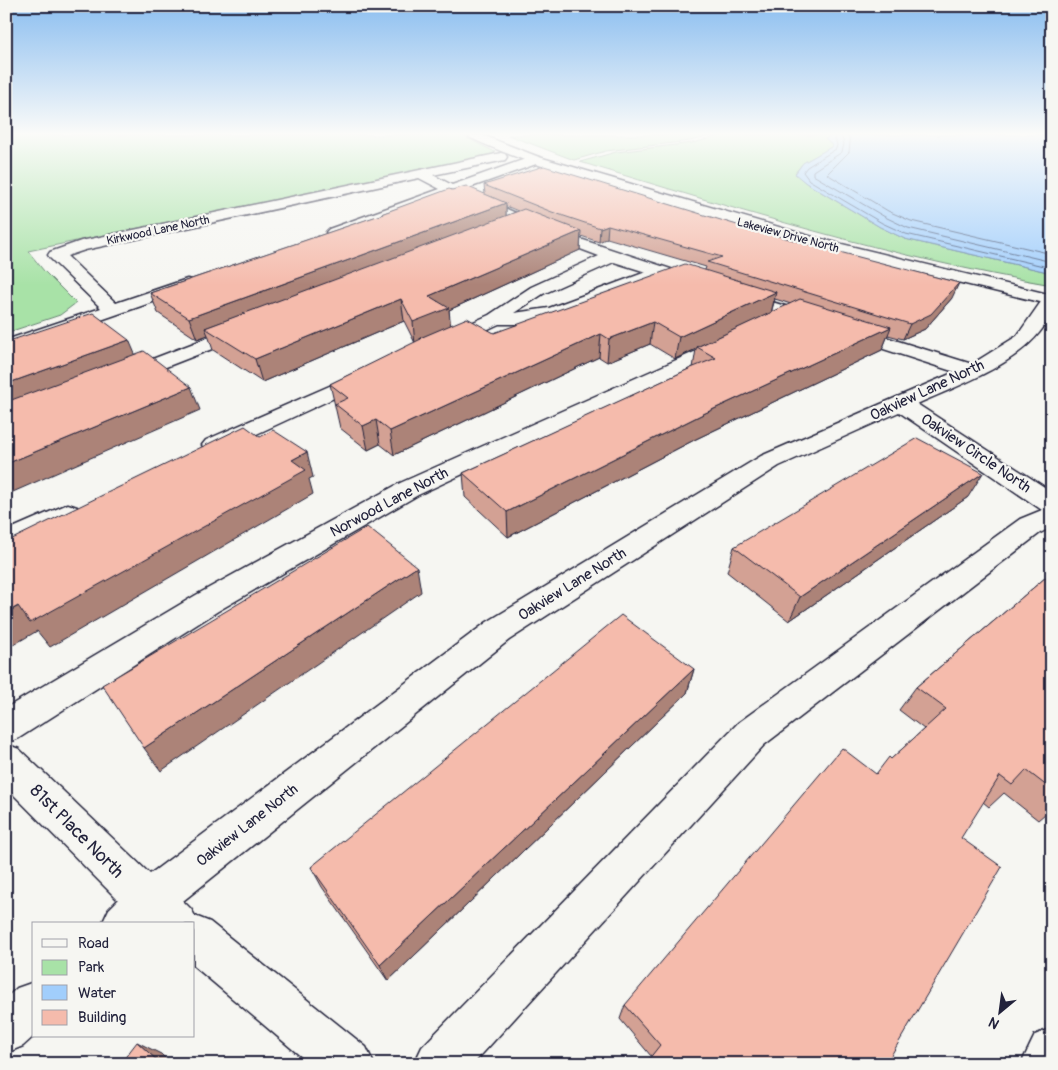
<svg xmlns="http://www.w3.org/2000/svg" width="1058" height="1070" viewBox="0 0 1058 1070" font-family="Pangolin,sans-serif">
<style>
.green{fill:#a8e2a7;stroke:#658271}
.water{fill:#a1cefc;stroke:#6e89af}
.lines{fill:none;stroke-linecap:round;stroke-linejoin:round}
.shore{stroke:#556788;stroke-width:1}
.minor-casing{stroke:#22223b;stroke-width:3}
.tertiary-casing{stroke:#22223b;stroke-width:3}
.minor{fill:#f6f6f2;fill-rule:evenodd}
.tertiary{fill:#f6f6f2;fill-rule:evenodd}
.wall{fill:#d3a194;stroke:#22223b;fill-rule:evenodd}
.shaded-wall{fill:#ac8378;stroke:#22223b}
.building{fill:#f5bbac;stroke:#22223b}
.labels{text-anchor:middle;stroke-width:4.5;stroke-linejoin:round;paint-order:stroke}
.far-street-label{font-size:12px;fill:#22223b;stroke:#f6f6f2}
.street-label{font-size:15px;fill:#22223b;stroke:#f6f6f2}
.near-street-label{font-size:18px;fill:#22223b;stroke:#f6f6f2}
</style>
<rect width="100%" height="100%" fill="#f6f6f2"/>
<filter id="ink" filterUnits="userSpaceOnUse"><feTurbulence type="fractalNoise" baseFrequency=".02" numOctaves="2"/><feDisplacementMap in="SourceGraphic" scale="10" xChannelSelector="R" yChannelSelector="G"/><feConvolveMatrix kernelMatrix="1 2 1 2 8 2 1 2 1" color-interpolation-filters="sRGB"/></filter>
<g filter="url(#ink)">
<path class="green" d="M6,135H461L495,152L491,155L28,251L44,271L76,303L60,315L6,333Z
M508,135H714L690,141L606,151L574,160Z
M724,135H839L825,139L833,146L803,163L795,173L806,183L880,227L905,239L1052,273V285C892,258 736,209 580,162L616,152L692,143Z"/>
<path class="water" d="M833,135H1052V273L905,239L880,227L806,183L795,174L803,163L833,146L825,139Z"/>
<g class="lines">
<path class="shore" d="M834,135L837,145L836,149L807,167L803,172L809,180L882,223L906,234L1052,268
M841,135L844,144L842,152L813,171V175L885,217L908,228L1052,262
M848,135L850,142L849,152L827,174L888,211L911,221L1052,254"/>
<g class="minor-casing">
<path id="minor" d="M501,153L505,154L507,157L505,160L433,175L452,185L531,157H539L541,160L539,163L463,190L562,233L704,280L707,284L704,288L698,289L662,278L559,317L527,324H499L454,345L447,347L440,345L437,341L440,337L489,315L531,287L599,256L517,225L451,195L339,235H329L326,232L329,229L440,189L419,178L85,250L67,256L116,303L187,279L193,280L196,284L193,288L6,353V340L101,308L50,258L48,255L50,252L81,241ZM614,262L646,272L549,308L514,313L543,294Z
M737,291L972,364L1017,336L1045,296L1052,295C1052,301 1053,309 1051,314C1030,361 961,384 917,404L1052,492V527L1040,533L764,745L473,1064H414L422,1047L738,723L1020,519L1042,510L899,412L779,466L509,640L183,901L191,909L195,916L210,922L366,1047L374,1064H310L194,966V924H102L109,909L118,900L6,787V744L19,749L150,874L487,622L761,456L955,372L731,300L728,296L731,292Z
M246,323L253,325L256,329L253,333L130,381L123,383L116,381L113,377L116,373Z
M728,337L735,339L738,343L735,347L418,495L218,611L19,738L6,743V708L196,595L400,483Z
M366,370L373,372L376,376L373,380L222,450L214,452L206,450L202,445L206,440Z
M68,504L77,507L81,513L77,519L6,552V531Z
M34,982V1036L23,1046L6,1053V998L17,988Z
M1052,1028V1064H1021L1035,1035Z"/>
</g>
<g class="tertiary-casing">
<path id="tertiary" d="M468,135H482L539,157L813,237L1052,295V305C915,272 779,239 645,198C586,179 525,164 469,137Z"/>
</g>
<use href="#minor" class="minor"/>
<use href="#tertiary" class="tertiary"/>
</g>
<path class="wall" d="M484,185L952,298L925,329L903,339L888,335L882,350L696,439L508,537L465,497L463,473L693,368L696,349L675,359L650,344L607,362L599,357L394,455L380,444L368,450L340,428L330,384L415,343L404,321L262,382L213,350L208,335L197,339L158,313L150,293L381,215V214L452,190L485,194ZM506,206L518,211L506,216ZM581,236L599,242L607,238L706,267L705,270L494,333L450,325L449,310L580,250ZM775,299L791,304L771,313Z
M968,497L789,621L727,572L734,547Z
M1052,572V808L1038,820L1004,793L989,807L983,802L651,1056L620,1019L625,1005L876,774L891,759L924,729L899,710L916,687Z
M694,669L687,693L388,981L322,887L311,867Z"/>
<path class="shaded-wall" d="M506,203V221L205,328L208,335L197,339L189,318Z
M608,225L607,238L599,242L600,228Z
M581,231L580,250L449,310L451,329L420,338L421,342L415,345L413,322L429,296Z
M959,283L952,298L925,329L903,339L910,324Z
M776,292L771,313L697,347L696,349L675,359L679,337Z
M401,299L404,321L262,382L255,359Z
M653,322L650,344L607,362L609,339Z
M891,327L882,350L696,439L508,537L507,512L701,415Z
M601,334L599,357L394,455L390,431Z
M129,340L138,361L6,412V384Z
M191,387L200,410L6,495V464Z
M376,420L380,444L368,450L363,426Z
M307,452L313,477L309,479L313,494L50,647L37,631L13,645L6,637V613Z
M983,473L968,497L789,621L800,597Z
M417,567L421,592L161,771L144,748Z
M694,669L687,693L388,981L380,965Z
M137,1042L161,1054L171,1064H161Z"/>
<path class="building" d="M544,166L747,228L959,283L931,314L910,324L707,262L722,257L608,225L600,228L552,212L484,185Z
M466,186L506,203L189,318L150,293L383,214H381L449,189L452,190Z
M524,209L581,231L429,296L449,308L413,322L401,299L255,359L205,328Z
M685,264L776,292L679,337L653,322L609,339L601,334L390,431L376,420L363,426L335,404L348,398L330,384L421,339L420,338L467,318L494,333Z
M800,299L891,327L701,415L507,512L463,473L691,368L716,358L697,347Z
M93,313L129,340L6,384V342Z
M144,351L191,387L6,464V402Z
M245,426L260,437L273,430L307,452L292,460L306,470L30,623L18,606L6,613V542Z
M917,438L983,473L800,597L734,547Z
M367,527L417,567L144,748L102,685Z
M1052,572V790L1026,770L1012,785L1000,776L961,838L1002,867L886,1064H645L660,1045L625,1005L842,748L876,774L889,757L891,759L946,709L916,687Z
M621,615L694,669L380,965L311,867Z
M137,1042L161,1064H120Z"/>
</g>
<linearGradient id="sky" x2="0" y2="1"><stop stop-color="#8bbef0"/><stop offset="0.47" stop-color="#fbfbf9"/><stop offset="1" stop-color="#fbfbf9" stop-opacity="0"/></linearGradient>
<rect width="1058" height="285" fill="url(#sky)"/>
<g class="labels">
<g class="far-street-label">
<text transform="translate(158 230) rotate(-12)" y="4">Kirkwood Lane North</text>
<text transform="translate(788 235) rotate(15)" y="4">Lakeview Drive North</text>
</g>
<g class="street-label">
<text transform="translate(927 390) rotate(-25)" y="5">Oakview Lane North</text>
<text transform="translate(976 453) rotate(34)" y="5">Oakview Circle North</text>
<text transform="translate(389 502) rotate(-28)" y="5">Norwood Lane North</text>
<text transform="translate(572 584) rotate(-32)" y="5">Oakview Lane North</text>
<text transform="translate(247 825) rotate(-38)" y="5">Oakview Lane North</text>
</g>
<g class="near-street-label">
<text transform="translate(77 831) rotate(45)" y="6">81st Place North</text>
</g>
</g>
<rect width="1058" height="1070" fill="none" stroke="#f6f6f2" stroke-width="25"/>
<rect x="12" y="12" width="1033" height="1045" fill="none" stroke="#22223b" stroke-width="2" filter="url(#ink)"/>
<rect x="32" y="922" width="162" height="115" fill="#f6f6f2" stroke="#a1a1a9"/>
<rect x="42" y="939" width="25" height="8" fill="#f6f6f2" stroke="#a1a1a9"/>
<text x="78" y="948" font-size="15" fill="#22223b">Road</text>
<rect x="42" y="960" width="25" height="15" fill="#a8e2a7" stroke="#a1a1a9"/>
<text x="78" y="972" font-size="15" fill="#22223b">Park</text>
<rect x="42" y="985" width="25" height="15" fill="#a1cefc" stroke="#a1a1a9"/>
<text x="78" y="998" font-size="15" fill="#22223b">Water</text>
<rect x="42" y="1010" width="25" height="15" fill="#f5bbac" stroke="#a1a1a9"/>
<text x="78" y="1022" font-size="15" fill="#22223b">Building</text>
<g transform="translate(1000 1012) rotate(209)" stroke="#f6f6f2" stroke-width="4" paint-order="stroke">
<path d="M0-4L9 19L0 12L-9 19Z" fill="#22223b"/>
<text y="-8" font-size="14" font-weight="bold" text-anchor="middle" fill="#22223b">N</text>
</g>
</svg>
